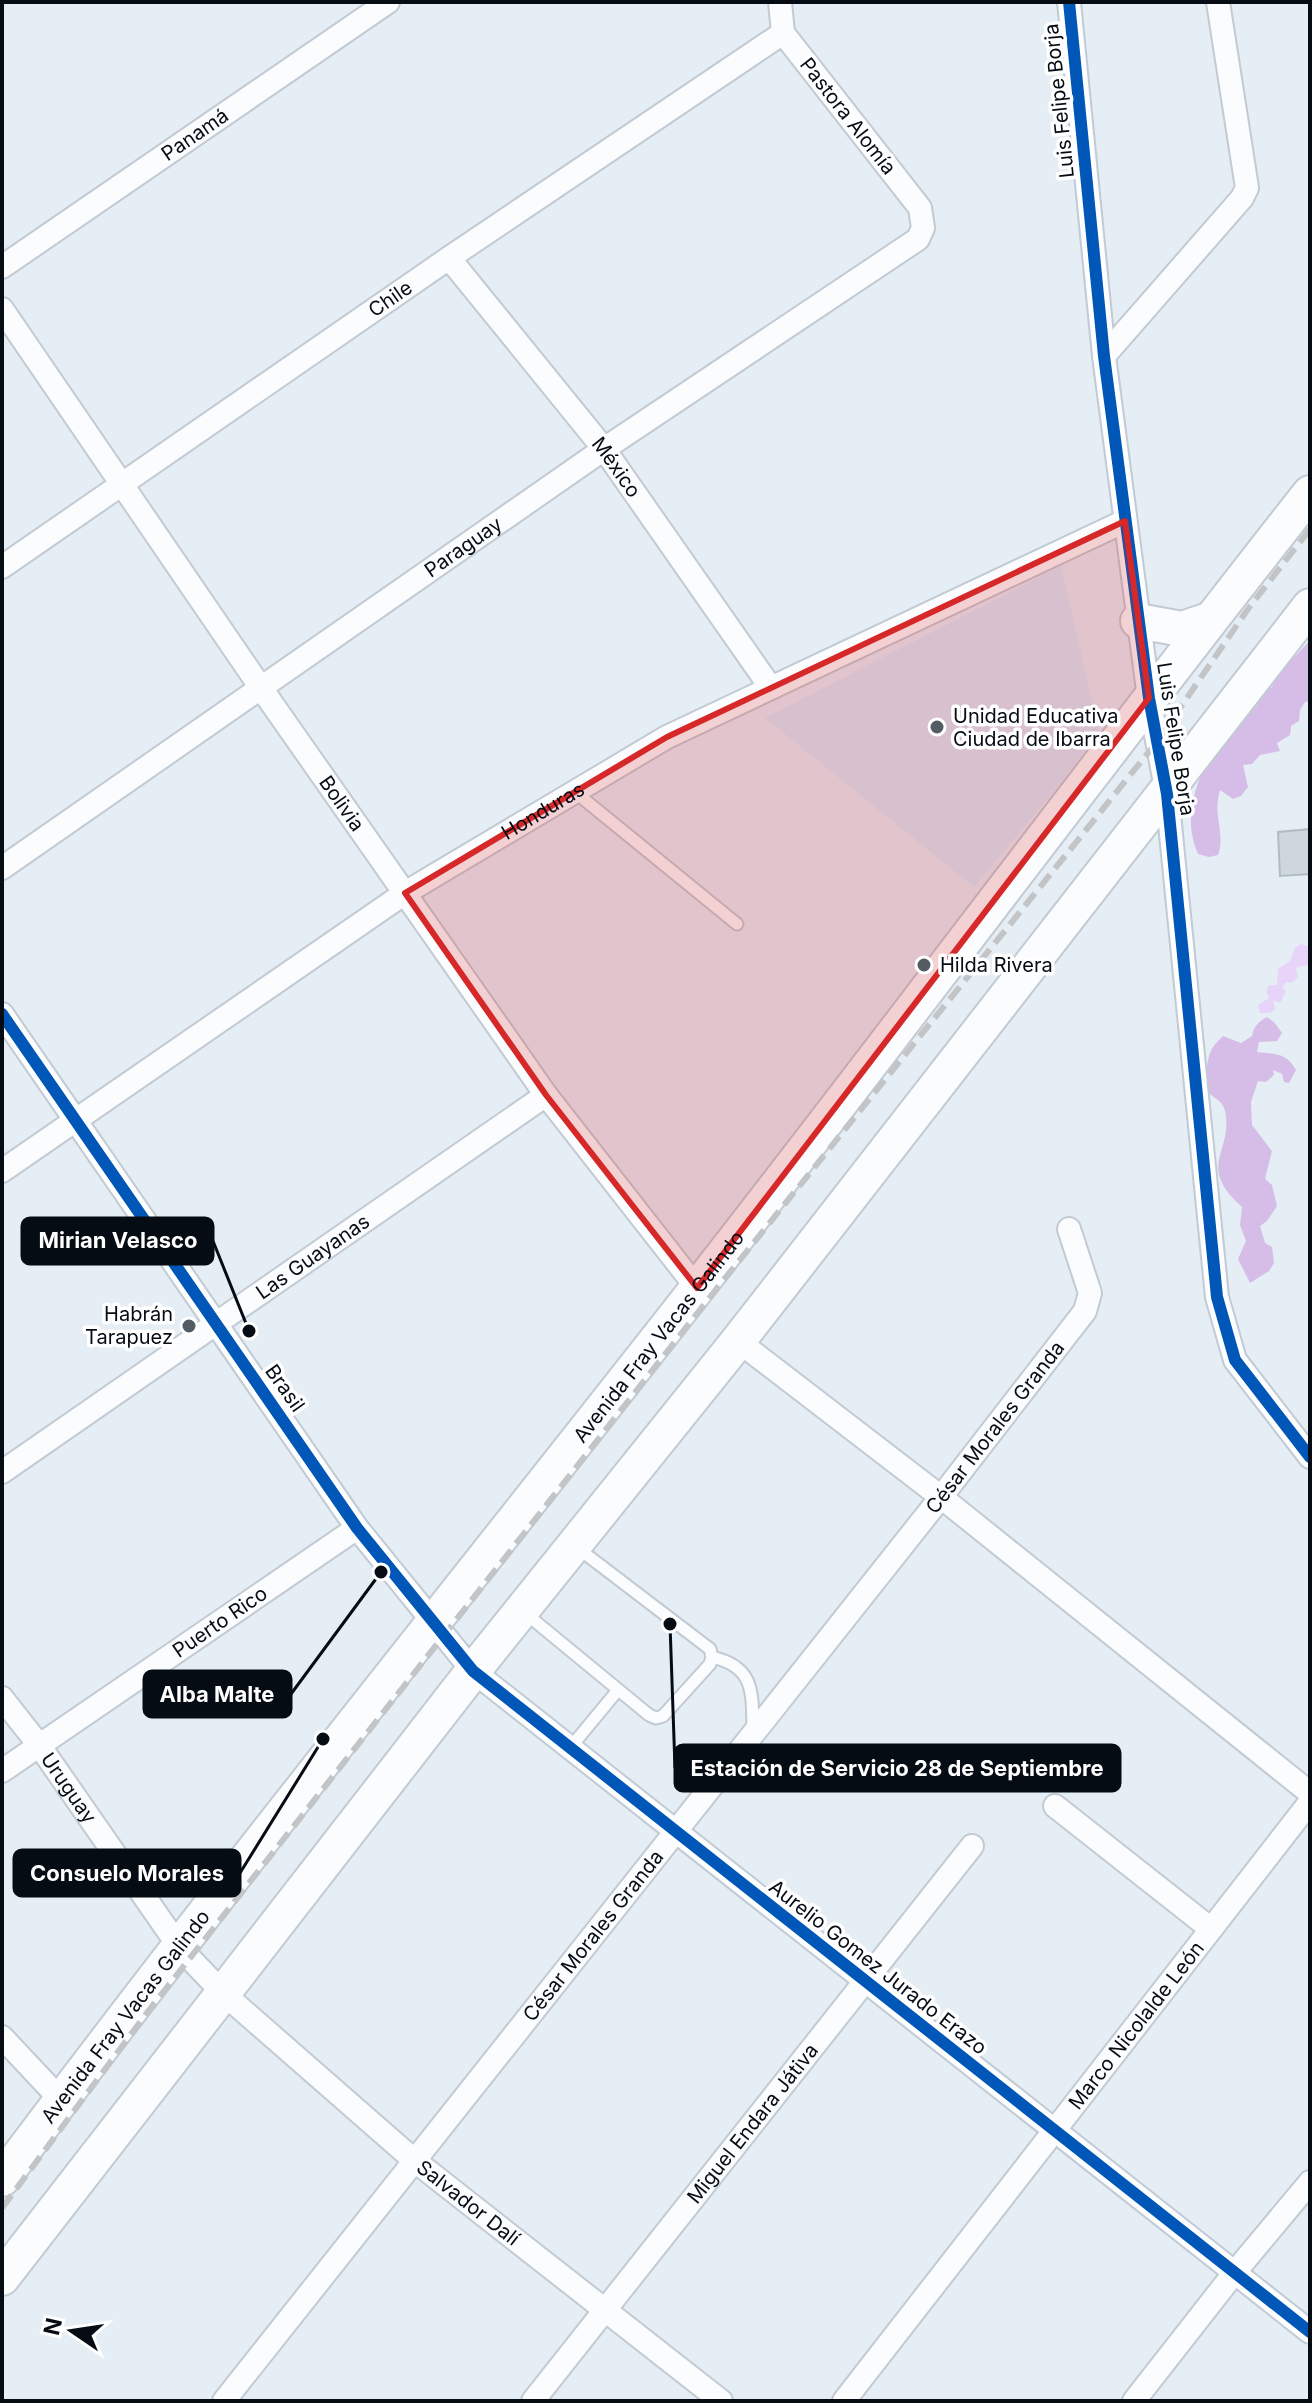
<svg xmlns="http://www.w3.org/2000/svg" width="1312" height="2403" viewBox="0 0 1312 2403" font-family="Inter,sans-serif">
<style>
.built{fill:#d7e8f8}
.green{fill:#e8d4f9}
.forest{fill:#d6bde8}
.building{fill:#cdd7dd;stroke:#b1bcc2;stroke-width:2}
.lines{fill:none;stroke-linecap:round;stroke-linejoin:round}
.service-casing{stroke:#c2cad3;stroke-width:15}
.minor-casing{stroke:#c2cad3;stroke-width:26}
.primary-casing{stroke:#c2cad3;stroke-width:38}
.service{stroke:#fbfcfe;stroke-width:11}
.minor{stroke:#fbfcfe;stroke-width:22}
.primary{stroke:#fbfcfe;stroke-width:34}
.rail{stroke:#c2c4c6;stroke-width:6;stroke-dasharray:16 8;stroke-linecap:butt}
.cycleway-casing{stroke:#fff;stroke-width:17}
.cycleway{stroke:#0057b8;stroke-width:12}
.marked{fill:#d62828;fill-opacity:0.2;stroke:#d62828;stroke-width:6;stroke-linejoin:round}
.poi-dot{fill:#535b63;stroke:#fff;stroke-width:3}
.labels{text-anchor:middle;stroke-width:7;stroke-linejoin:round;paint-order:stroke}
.street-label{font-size:20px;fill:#050c14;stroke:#fff}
.poi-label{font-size:20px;fill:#050c14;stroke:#fff;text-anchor:start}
.leader{fill:none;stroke:#050c14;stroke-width:3}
.callout-dot{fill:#050c14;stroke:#fff;stroke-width:3}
.callout{fill:#050c14;stroke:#050c14;stroke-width:3}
.callout-label{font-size:22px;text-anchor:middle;font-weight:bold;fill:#fff}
</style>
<rect width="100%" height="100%" fill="#e5edf5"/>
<path class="built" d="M1061,566L1100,736L974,887L765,718Z"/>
<path class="green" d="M1301,944L1310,947V964L1296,968L1298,978L1291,983L1286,982L1282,988L1286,991L1280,1003L1273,1000L1275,1009L1270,1013H1260L1258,1005L1269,998L1266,992L1269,985H1277L1278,969L1290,961L1295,948Z"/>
<path class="forest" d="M1310,626V701L1305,702L1300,710L1299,721L1291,726L1290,735L1277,743L1280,751L1260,755L1252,764L1243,765L1248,787L1241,796L1233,799L1220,790C1212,816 1226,832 1218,855L1209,857L1198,854C1178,809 1204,763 1229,727L1236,729L1243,717L1257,706L1258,692L1272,687C1278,670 1299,654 1310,640L1307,633Z
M1267,1017L1274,1022L1282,1033L1277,1041L1259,1042L1257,1052C1275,1054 1287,1053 1296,1070L1289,1083L1284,1082L1282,1074L1273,1070L1274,1075L1266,1082L1258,1081L1251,1102L1252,1125L1272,1151L1265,1179L1272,1185L1277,1206L1267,1221L1260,1226L1265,1243L1272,1247L1274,1263L1269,1271L1250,1283L1238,1259L1246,1241L1240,1225L1242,1207C1195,1165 1234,1152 1225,1111C1222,1100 1216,1100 1209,1093C1203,1085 1207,1059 1211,1051C1213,1046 1219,1040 1223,1036L1241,1043L1252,1036C1254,1026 1258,1022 1267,1017Z"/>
<path class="building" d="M1310,829V874L1280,876L1278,832Z"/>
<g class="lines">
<g class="service-casing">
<path id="service" d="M575,792L737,924
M525,1613L649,1715L656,1718L663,1716L710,1664L712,1657L710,1649L575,1546
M712,1657C755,1667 752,1692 753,1730
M570,1748L618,1690"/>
</g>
<g class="minor-casing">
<g id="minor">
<path d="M1069,2L1104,356L1149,698L1167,794L1217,1297L1235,1360L1310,1457"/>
<path id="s1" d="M449,258L604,449L771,688"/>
<path id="s2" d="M2,267L388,2"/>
<path id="s3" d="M2,309L261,688L546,1095L697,1288"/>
<path d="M1104,356L1242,198L1247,188L1218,2"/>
<path id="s4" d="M2,567L449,258L783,33"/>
<path id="s5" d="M2,868L604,449L918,239L923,228L920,208L783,33L780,2"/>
<path d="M2,1014L357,1528L473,1671L1310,2332"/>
<path id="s6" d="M2,1171L405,893L667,737L1125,521"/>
<path d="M738,1341L941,1497L1310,1793"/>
<path id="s7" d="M2,1472L546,1095"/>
<path id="s8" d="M2,1698L39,1745L180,1948L224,1994L415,2161L721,2401"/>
<path id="s9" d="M2,1771L357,1528"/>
<path d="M1055,1806L1211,1929"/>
<path d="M2,2037L61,2100"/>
<path id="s10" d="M224,2401L941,1497L1085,1311L1090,1293L1069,1229"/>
<path id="s11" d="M533,2401L972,1846"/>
<path id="s12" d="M844,2401L1310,1802"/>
<path d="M1134,2401L1235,2272L1310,2182"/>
</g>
</g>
<g class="primary-casing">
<g id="primary">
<path d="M1138,621L1182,629L1209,620"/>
<path id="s13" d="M2,2179C227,1878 463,1587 695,1291C902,1026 1102,757 1310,493"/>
<path d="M2,2278L473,1671L738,1341L1310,606"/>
</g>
</g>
<use href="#service" class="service"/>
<use href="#minor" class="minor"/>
<use href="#primary" class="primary"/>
<path class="rail" d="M2,2208L146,2014L714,1292L1156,743L1248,609L1310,529"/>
<g class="cycleway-casing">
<path id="cycleway" d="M1069,2L1104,356L1149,698L1167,794L1217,1297L1235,1360L1310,1457
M2,1014L357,1528L473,1671L1310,2332"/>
</g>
<use href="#cycleway" class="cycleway"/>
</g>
<path class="marked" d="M1125,521L1149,698L697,1288L546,1095L405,893L667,737Z"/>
<g class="poi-dot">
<circle cx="937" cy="727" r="8"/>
<circle cx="924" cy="965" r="8"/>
<circle cx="189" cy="1326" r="8"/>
</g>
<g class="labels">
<g class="street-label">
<text transform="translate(1059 101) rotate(-96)" y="7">Luis Felipe Borja</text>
<text transform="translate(848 116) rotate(52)" y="7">Pastora Alomía</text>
<text dy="7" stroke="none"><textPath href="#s2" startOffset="234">Panamá</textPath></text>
<text dy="7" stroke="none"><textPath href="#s4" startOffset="472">Chile</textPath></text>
<text dy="7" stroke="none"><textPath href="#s1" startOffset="268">México</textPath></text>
<text dy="7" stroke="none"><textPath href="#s5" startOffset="562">Paraguay</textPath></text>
<text transform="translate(1176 739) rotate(81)" y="7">Luis Felipe Borja</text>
<text dy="7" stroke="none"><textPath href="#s3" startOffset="600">Bolivia</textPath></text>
<text dy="7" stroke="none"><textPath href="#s6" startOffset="650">Honduras</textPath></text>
<text dy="7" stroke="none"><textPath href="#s7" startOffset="378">Las Guayanas</textPath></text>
<text dy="7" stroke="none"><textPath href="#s13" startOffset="1068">Avenida Fray Vacas Galindo</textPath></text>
<text transform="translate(285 1388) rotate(55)" y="7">Brasil</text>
<text dy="7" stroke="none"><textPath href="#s10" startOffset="1242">César Morales Granda</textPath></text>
<text dy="7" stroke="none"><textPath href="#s9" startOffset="264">Puerto Rico</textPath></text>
<text dy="7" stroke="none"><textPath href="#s8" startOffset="112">Uruguay</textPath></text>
<text dy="7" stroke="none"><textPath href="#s10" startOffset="594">César Morales Granda</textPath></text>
<text transform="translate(878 1967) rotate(38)" y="7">Aurelio Gomez Jurado Erazo</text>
<text dy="7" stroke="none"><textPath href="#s13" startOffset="204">Avenida Fray Vacas Galindo</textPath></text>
<text dy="7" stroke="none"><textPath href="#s12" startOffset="476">Marco Nicolalde León</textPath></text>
<text dy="7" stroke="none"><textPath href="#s11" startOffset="354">Miguel Endara Játiva</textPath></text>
<text dy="7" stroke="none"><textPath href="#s8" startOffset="692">Salvador Dalí</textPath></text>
</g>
<g class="poi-label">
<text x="953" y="723">Unidad Educativa<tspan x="953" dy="23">Ciudad de Ibarra</tspan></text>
<text x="940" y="972">Hilda Rivera</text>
<text x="173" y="1321" text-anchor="end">Habrán<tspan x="173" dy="23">Tarapuez</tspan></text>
</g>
</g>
<path class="leader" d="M249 1331L213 1241M381 1572L291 1694M670 1624L675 1768M323 1739L240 1873"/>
<g class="callout-dot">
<circle cx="249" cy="1331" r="8"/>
<circle cx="381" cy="1572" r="8"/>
<circle cx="670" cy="1624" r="8"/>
<circle cx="323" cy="1739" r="8"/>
</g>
<g class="callout">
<rect x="22" y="1218" width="191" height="46" rx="8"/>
<rect x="144" y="1671" width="147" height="46" rx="8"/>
<rect x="675" y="1745" width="445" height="46" rx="8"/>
<rect x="14" y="1850" width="226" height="46" rx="8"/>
</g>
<g class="callout-label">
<text x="118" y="1248">Mirian Velasco</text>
<text x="217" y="1702">Alba Malte</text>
<text x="897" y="1776">Estación de Servicio 28 de Septiembre</text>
<text x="127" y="1881">Consuelo Morales</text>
</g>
<rect width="1312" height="2403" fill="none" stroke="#050c14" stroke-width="8"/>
<g transform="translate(72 2331) rotate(283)" stroke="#ffffff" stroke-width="6" paint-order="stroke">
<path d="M0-6L14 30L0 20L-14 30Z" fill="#050c14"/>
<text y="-12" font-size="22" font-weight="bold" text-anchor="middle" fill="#050c14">N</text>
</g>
</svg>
